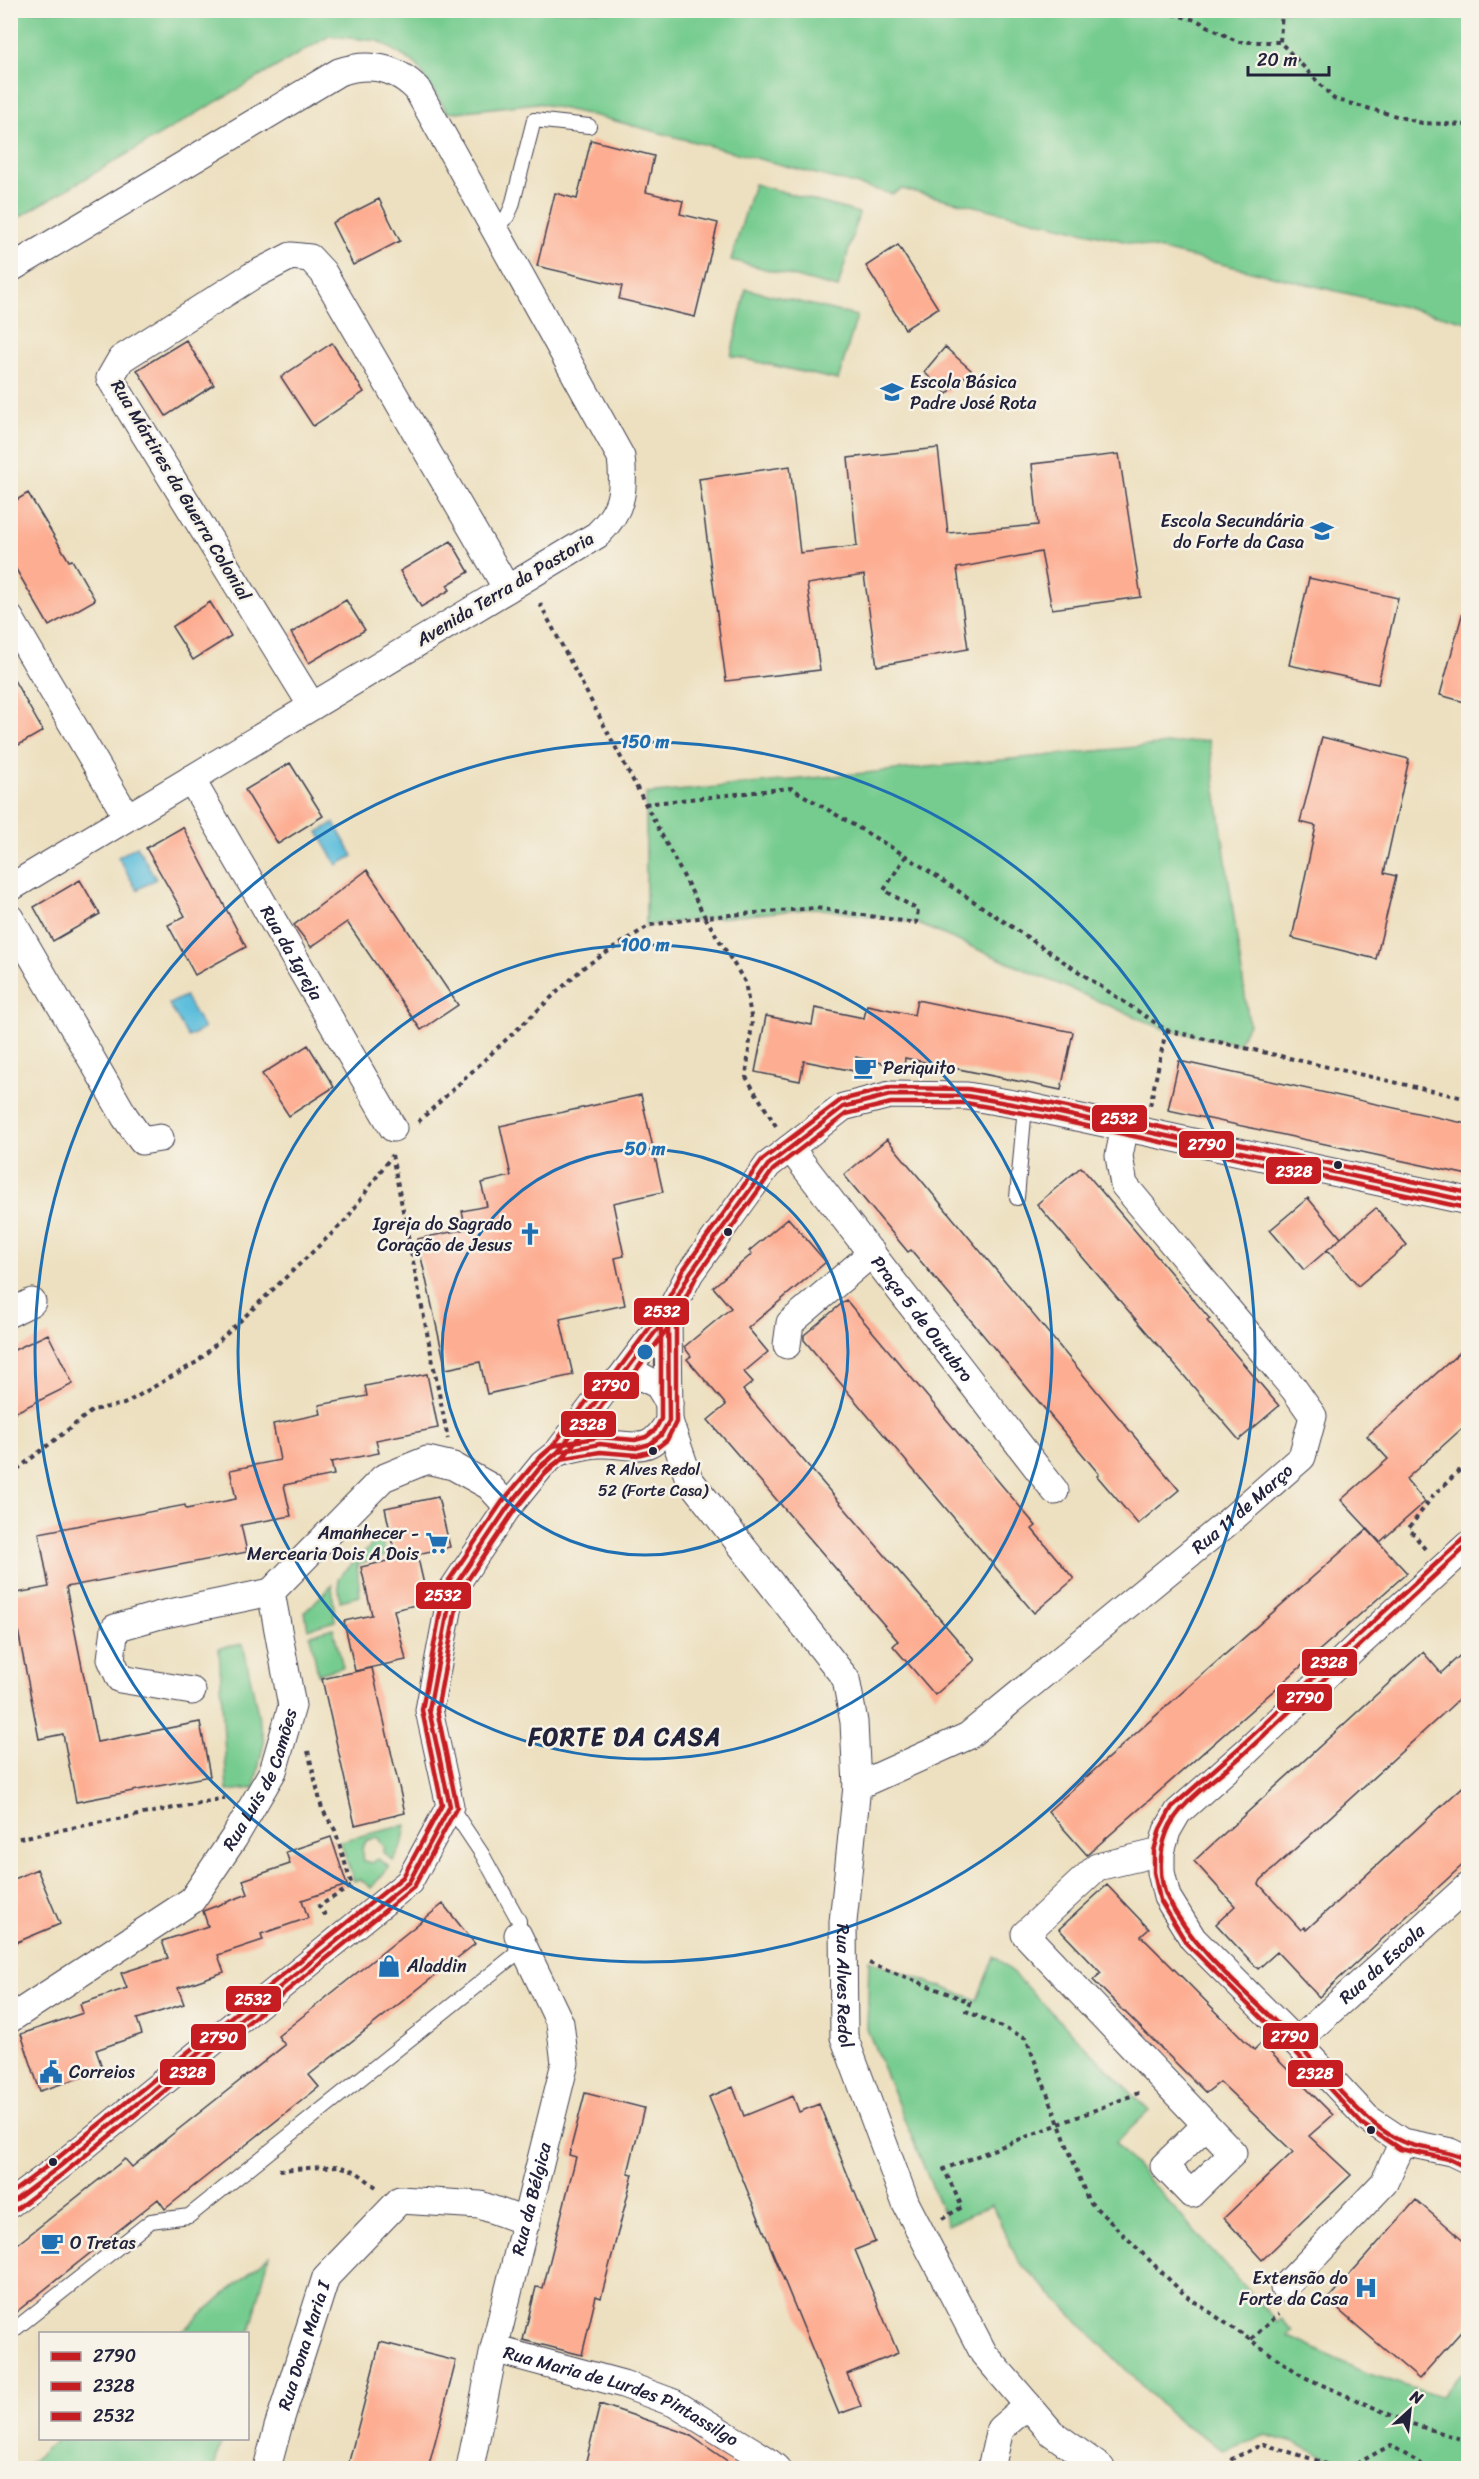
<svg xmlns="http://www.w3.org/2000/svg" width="1479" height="2479" viewBox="0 0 1479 2479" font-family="Sriracha,sans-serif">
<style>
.green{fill:#76cc8f;stroke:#4c7765;stroke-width:1.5}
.water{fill:#5cbddb;stroke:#3f708b;stroke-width:1.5}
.building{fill:#fdad92}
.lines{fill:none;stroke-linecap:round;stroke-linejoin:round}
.lane-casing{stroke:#403e4f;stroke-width:16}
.street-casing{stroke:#403e4f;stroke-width:29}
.path{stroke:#403e4f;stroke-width:4;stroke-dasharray:4.5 4.5;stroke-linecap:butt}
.lane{stroke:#fff;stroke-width:14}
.street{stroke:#fff;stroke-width:27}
.bus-1-casing{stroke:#f7f3e8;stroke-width:9}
.bus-2-casing{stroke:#f7f3e8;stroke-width:9}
.bus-3-casing{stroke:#f7f3e8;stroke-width:9}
.bus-1{stroke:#c61d23;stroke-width:4.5}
.bus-2{stroke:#c61d23;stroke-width:4.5}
.bus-3{stroke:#c61d23;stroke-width:4.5}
.ring{fill:none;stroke:#1f6fb2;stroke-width:3}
.bus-dot{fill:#22223b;stroke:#f7f3e8;stroke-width:2}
.labels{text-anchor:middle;stroke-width:5;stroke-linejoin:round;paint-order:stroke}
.bus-label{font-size:16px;fill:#22223b;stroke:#f7f3e8}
.poi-label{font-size:18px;fill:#22223b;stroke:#f7f3e8;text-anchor:start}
.street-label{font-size:18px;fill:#22223b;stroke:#f7f3e8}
.district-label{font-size:24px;font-weight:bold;letter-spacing:1.5px;fill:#22223b;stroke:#f7f3e8}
.centre{fill:#1f6fb2;stroke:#f7f3e8;stroke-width:3}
.ring-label{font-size:18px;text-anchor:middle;font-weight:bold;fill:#1f6fb2;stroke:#f7f3e8;stroke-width:5;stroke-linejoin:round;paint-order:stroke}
.line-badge{stroke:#f7f3e8;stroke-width:2}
.badge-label{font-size:16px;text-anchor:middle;font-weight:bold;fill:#fff}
</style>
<rect width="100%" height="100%" fill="#f7f3e8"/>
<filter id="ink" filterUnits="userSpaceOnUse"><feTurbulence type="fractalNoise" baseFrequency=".0167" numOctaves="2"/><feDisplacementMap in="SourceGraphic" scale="12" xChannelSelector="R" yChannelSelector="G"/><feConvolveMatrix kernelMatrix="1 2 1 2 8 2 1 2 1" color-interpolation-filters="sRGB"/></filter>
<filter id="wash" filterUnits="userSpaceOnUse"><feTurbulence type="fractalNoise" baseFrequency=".008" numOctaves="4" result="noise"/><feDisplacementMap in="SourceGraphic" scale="24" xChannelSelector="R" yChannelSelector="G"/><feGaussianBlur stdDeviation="1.35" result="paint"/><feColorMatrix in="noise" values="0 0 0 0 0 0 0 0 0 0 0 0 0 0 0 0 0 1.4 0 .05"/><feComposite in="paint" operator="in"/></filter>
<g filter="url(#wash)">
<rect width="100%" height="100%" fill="#ede0c0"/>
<path class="green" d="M10,11H1468V322L902,189L892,194L596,116L537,103L448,113L416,64L379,41L329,36L11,222Z
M754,184L859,213L838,288L731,260Z
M746,289L857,316L838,380L731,356Z
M1209,740L1249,1024L1238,1044L1166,1030L916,923L816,908L650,925L646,928V794Z
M381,1536L386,1556L357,1564L360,1596L340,1601L338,1578Z
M332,1585L335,1621L308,1629L305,1612Z
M333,1628L343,1667L318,1674L310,1635Z
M243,1644L264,1742L254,1788L227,1791L219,1648Z
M406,1825L402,1846L393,1861L383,1852L385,1848L378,1838L367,1840L362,1848L364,1861L372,1863L378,1859L389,1867L371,1888L360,1879L354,1881L340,1841Z
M994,1957L998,1958L1149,2111L1115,2143L1277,2322L1281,2319L1293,2331L1288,2336L1363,2372L1440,2397L1468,2366V2468H1346L1329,2458L1294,2443L1266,2435L1224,2450L1173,2417L1018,2261L992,2205L948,2225L867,2029L869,1960L977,2000Z
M269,2256L248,2340V2334L180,2333Z
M59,2438H222V2439L214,2468H24Z"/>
<path class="water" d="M334,823L353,856L337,865L318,832Z
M137,846L156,879L137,890L118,857Z
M185,996L204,1029L188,1037L169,1004Z"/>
<g id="blocks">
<path class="building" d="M591,140L654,156L646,192L683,201L680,214L718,223L695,317L619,299L622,286L537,266L555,193L577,199Z
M379,199L400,241L353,265L332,223Z
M898,245L938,308L905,329L866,266Z
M186,340L214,385L166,416L137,370Z
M332,343L364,392L313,426L281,377Z
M945,347L971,370L947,394L924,372Z
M938,448L948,533L1038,525L1032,464L1119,454L1141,597L1052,609L1041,552L957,568L968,649L877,666L864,575L807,584L820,670L726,681L699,479L790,466L800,553L857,546L848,458Z
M28,493L69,561L72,560L95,600L49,626L10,559V504Z
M451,541L469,572L447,585L450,590L421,607L400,571Z
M1309,578L1398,598L1378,684L1289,665Z
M346,600L365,630L309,663L291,633Z
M210,602L231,636L193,660L172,627Z
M1462,615L1468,616V703L1440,695Z
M10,673L43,731L10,750Z
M1322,737L1409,759L1384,873L1396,876L1376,959L1292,938L1316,826L1300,822Z
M290,763L323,816L278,844L245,790Z
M183,827L246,947L195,975L168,925L185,916L146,848Z
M367,870L458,1005L421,1030L347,922L311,947L294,925Z
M80,880L100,914L53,941L34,907Z
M917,1000L1073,1032L1061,1090L905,1058L904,1068L856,1057L854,1071L804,1061L800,1081L755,1072L766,1016L812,1025L815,1008L864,1018L867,1005L914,1015Z
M308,1045L334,1087L289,1116L262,1074Z
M1179,1061L1468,1124V1175L1168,1110Z
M641,1095L663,1192L613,1203L624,1256L615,1258L625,1305L560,1319L573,1375L487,1394L480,1362L446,1369L417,1239L466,1229L462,1211L487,1206L481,1183L511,1176L500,1126Z
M887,1139L1179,1490L1138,1524L1097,1476L1099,1474L974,1324L911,1250L908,1252L844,1175Z
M1081,1167L1210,1319L1207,1321L1279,1406L1239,1440L1037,1204Z
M1308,1198L1341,1238L1304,1270L1270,1230Z
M1376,1208L1407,1245L1358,1286L1327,1250Z
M788,1218L826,1262L748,1328L768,1352L744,1372L753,1382L743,1390L975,1660L935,1695L893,1646L898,1641L708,1420L726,1405L687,1359L691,1356L684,1347L731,1308L713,1287L752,1254L749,1251Z
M846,1300L1036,1526L1032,1529L1074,1579L1034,1613L804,1340V1335Z
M48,1334L73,1384L10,1415V1352Z
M1468,1345V1423L1406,1479L1425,1502L1380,1542L1341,1500L1388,1459L1367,1436Z
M427,1374L438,1428L376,1440L379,1453L331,1462L334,1475L284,1485L291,1516L241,1525L247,1552L66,1587L97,1742L200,1722L210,1776L76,1802L63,1734L39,1739L11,1594L49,1587L39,1533L185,1505L186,1509L236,1499L230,1470L280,1460L273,1424L321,1414L319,1405L367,1396L365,1386Z
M438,1497L450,1547L417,1554L428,1602L394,1610L406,1660L355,1671L344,1621L372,1615L361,1567L396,1559L385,1508Z
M1367,1529L1407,1573L1087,1855L1048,1811Z
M1468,1648V1691L1261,1880L1259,1884L1301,1930L1304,1927L1306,1930L1468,1782V1860L1319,1997L1277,1952L1258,1969L1216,1924L1235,1906L1194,1861L1423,1652L1441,1673Z
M372,1668L405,1813L355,1825L322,1679Z
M331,1837L347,1885L302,1900L308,1918L261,1934L263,1940L218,1955L224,1972L178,1988L184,2004L137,2019L142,2034L96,2050L103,2070L40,2091L21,2034L83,2013L80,2004L127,1988L121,1973L168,1958L162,1941L208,1926L203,1911L248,1894L243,1880L290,1864L286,1852Z
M37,1869L60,1924L10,1945V1881Z
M1107,1885L1149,1929L1141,1936L1180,1975L1254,2050L1261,2043L1333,2115L1309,2136L1351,2175L1262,2260L1224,2218L1293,2152L1220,2082L1206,2093L1093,1980L1101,1973L1059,1929Z
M443,1904L475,1944L309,2075L319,2087L165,2209L158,2199L10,2317V2250L125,2159L132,2167L170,2136L285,2045L278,2036Z
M733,2087L744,2116L793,2096L799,2112L819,2104L875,2242L855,2250L898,2353L847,2374L861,2406L839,2414L709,2097Z
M585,2093L644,2108L628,2173L633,2174L601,2298L596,2296L582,2355L523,2340L536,2287L543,2288L576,2157L569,2155Z
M1416,2200L1468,2245V2324L1419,2379L1327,2300Z
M380,2342L456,2361L428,2469H347Z
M600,2404L688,2434L739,2469H584Z"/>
</g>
</g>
<g filter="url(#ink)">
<use href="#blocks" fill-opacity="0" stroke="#403e4f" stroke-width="1.5"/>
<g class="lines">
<g class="lane-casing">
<path id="lane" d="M494,228L507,217L512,206L534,120L589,126
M1017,1198L1025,1106
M10,2333L151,2221L189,2216L516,1954L519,1921L482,1854L450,1806"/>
</g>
<g class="street-casing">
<g id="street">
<path d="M10,269L339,72C368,62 396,67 417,89L621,457C625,491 622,511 597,535L10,888"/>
<path d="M10,618L127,817"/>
<path d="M312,706L110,378L121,359L252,276L291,256L310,258L323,272L507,589"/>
<path id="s1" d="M191,779L393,1128"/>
<path d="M10,918L125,1117L142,1141L160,1138"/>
<path id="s2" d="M790,1148L1055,1491"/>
<path d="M10,1313L32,1302"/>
<path d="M787,1345L790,1323L872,1253"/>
<path d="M620,1379L668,1315L690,1273L768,1165L843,1107L890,1095L967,1096L1025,1106L1468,1201"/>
<path id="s3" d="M669,1421L689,1479L846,1679L854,1722L857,1786L843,1922L844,2037L906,2204L984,2354L1052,2433L1101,2468"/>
<path d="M558,1452C572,1449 587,1444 600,1444C634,1443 649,1458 669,1421L668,1315"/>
<path d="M1468,1545L1356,1647L1245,1753L1178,1812L1167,1831L1161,1852V1872L1167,1897L1193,1939L1296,2042L1367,2118L1403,2142L1451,2152L1468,2160"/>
<path d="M192,1691L120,1679L111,1659L115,1628L160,1615L271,1592"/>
<path id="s4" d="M857,1786L968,1736L1227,1523L1302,1457L1313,1416L1294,1389L1124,1185L1119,1156L1125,1126"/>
<path d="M1161,1852L1097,1867L1025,1934L1233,2153L1191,2194L1164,2166L1206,2125"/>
<path id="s5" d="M10,2019L192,1900L234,1838L273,1771L292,1706L271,1592L383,1478L427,1460L453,1466L489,1486L508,1507"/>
<path id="s6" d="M1296,2042L1468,1886"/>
<path d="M10,2204L59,2167L409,1882L450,1806L429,1710L452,1590L508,1507L543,1464L558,1452L604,1391L620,1379L642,1377L658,1385L669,1403"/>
<path d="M1284,2288L1384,2183L1403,2142"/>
<path id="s7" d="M494,2349L623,2384L674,2403L765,2459L776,2468"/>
<path id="s8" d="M267,2468L278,2427L326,2277L400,2200L480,2205L527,2222"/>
<path id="s9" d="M470,2468L494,2349L565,2063L560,2023L518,1935"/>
<path d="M994,2468L992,2464L1000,2429L1028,2405"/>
</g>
</g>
<path class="path" d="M1155,10L1196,20L1238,42H1280
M1282,10L1280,42L1334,99L1422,123L1468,125
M645,804L791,788L906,856L1166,1030L1150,1106
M1166,1030L1468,1099
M418,1122L584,967L650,925L705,917L538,600
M776,1126L746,1077L752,1022L745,982L705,917L816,908L916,923L918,910L884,890L906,856
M392,1155L448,1439
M10,1475L93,1410L124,1404L197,1362L346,1220L392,1155
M1425,1549L1409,1528L1432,1497L1468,1462
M308,1751L322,1809L335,1830L352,1886L319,1906L326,1916
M10,1840L225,1798
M869,1963L970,2002L966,2011L1026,2038L1088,2200L1185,2295L1304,2377L1409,2423L1468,2441
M279,2170L338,2166L355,2171L376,2187
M942,2219L962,2207L944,2169L1141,2092
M1251,2339L1279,2314
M1226,2468L1232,2459L1263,2444L1319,2461L1333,2468
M1349,2468L1391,2445L1426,2468"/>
<use href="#lane" class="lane"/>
<use href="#street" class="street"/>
<g class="bus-1-casing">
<path id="bus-1" d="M538,1470L558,1452L604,1391L620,1379L668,1315L678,1296
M1468,1545C1393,1613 1320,1684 1246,1752C1222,1775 1178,1802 1167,1832C1159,1852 1158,1879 1168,1899C1196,1955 1254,1998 1297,2043C1326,2074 1364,2125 1403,2142C1423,2150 1445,2149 1468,2160
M10,2204L59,2167L409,1882L450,1806L429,1710L452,1590L508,1507L543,1464L558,1452L600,1444L636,1448L650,1444L661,1435L669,1421L668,1315L690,1273L768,1165L843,1107L890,1095L967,1096L1046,1110L1468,1201"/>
</g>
<g class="bus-2-casing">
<path id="bus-2" d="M543,1476L564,1457L609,1396L626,1384L674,1320L685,1299
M1463,1539L1351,1642L1240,1747L1172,1807L1160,1829L1154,1851V1872L1160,1900L1187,1944L1291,2047L1362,2124L1400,2149L1449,2159L1465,2167
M15,2210L64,2173L414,1887L457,1807L437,1710L459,1593L514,1511L548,1469L561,1459L600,1452L637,1455L653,1451L667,1440L676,1422V1317L696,1277L773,1170L846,1114L891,1103H966L1045,1117L1466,1208"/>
</g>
<g class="bus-3-casing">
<path id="bus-3" d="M533,1464L552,1447L598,1386L615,1374L662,1311L671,1293
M10,2194L54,2161L403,1877L442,1805L422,1710L445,1586L502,1502L538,1459L553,1446L599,1437L635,1440L646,1437L655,1430L661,1419V1314L683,1270L762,1160L841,1100L889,1088L968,1089L1048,1103L1468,1193"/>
</g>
<use href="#bus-1" class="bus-1"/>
<use href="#bus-2" class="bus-2"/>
<use href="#bus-3" class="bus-3"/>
</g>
</g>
<g class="ring">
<circle cx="645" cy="1352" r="203"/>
<circle cx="645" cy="1352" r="407"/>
<circle cx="645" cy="1352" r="610"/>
</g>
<defs>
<g id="school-bare" transform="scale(1.8)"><path d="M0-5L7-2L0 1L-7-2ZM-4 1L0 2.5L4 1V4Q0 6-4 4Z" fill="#1f6fb2" stroke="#f7f3e8" stroke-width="2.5" paint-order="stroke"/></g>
<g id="cafe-bare" transform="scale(1.8)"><path d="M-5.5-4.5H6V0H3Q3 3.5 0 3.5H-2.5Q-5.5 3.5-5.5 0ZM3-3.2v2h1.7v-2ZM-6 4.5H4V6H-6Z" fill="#1f6fb2" stroke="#f7f3e8" stroke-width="2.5" paint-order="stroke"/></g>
<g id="church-bare" transform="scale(1.8)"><path d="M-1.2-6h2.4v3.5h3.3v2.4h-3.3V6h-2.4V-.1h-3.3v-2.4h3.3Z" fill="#1f6fb2" stroke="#f7f3e8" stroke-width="2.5" paint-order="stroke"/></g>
<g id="supermarket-bare" transform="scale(1.8)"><path d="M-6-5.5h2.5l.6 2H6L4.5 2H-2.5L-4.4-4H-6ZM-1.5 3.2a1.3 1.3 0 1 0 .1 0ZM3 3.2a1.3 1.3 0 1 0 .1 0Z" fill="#1f6fb2" stroke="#f7f3e8" stroke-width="2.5" paint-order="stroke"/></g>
<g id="shop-bare" transform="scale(1.8)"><path d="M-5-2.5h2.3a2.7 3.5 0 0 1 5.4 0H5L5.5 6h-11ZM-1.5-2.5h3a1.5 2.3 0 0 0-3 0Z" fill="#1f6fb2" stroke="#f7f3e8" stroke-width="2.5" paint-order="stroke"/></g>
<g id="civic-bare" transform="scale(1.8)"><path d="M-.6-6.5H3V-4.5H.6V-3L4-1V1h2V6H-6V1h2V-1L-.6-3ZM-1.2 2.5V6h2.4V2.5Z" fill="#1f6fb2" stroke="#f7f3e8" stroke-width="2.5" paint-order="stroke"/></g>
<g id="hospital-bare" transform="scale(1.8)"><path d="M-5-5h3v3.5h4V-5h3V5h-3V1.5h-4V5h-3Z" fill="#1f6fb2" stroke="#f7f3e8" stroke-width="2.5" paint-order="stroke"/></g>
</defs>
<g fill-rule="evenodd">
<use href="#school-bare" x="892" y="392"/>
<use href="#school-bare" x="1322" y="531"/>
<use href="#cafe-bare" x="865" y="1068"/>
<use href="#church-bare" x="530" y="1234"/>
<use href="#supermarket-bare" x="437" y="1543"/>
<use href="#shop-bare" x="389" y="1966"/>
<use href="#civic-bare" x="51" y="2072"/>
<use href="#cafe-bare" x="52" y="2243"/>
<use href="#hospital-bare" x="1366" y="2288"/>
</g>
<g class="bus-dot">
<circle cx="1338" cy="1165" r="5"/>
<circle cx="728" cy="1232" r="5"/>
<circle cx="653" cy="1451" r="5"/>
<circle cx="1371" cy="2130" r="5"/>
<circle cx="53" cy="2162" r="5"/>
</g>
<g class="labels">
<g class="bus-label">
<text x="653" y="1475">R Alves Redol<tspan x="653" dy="21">52 (Forte Casa)</tspan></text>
</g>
<g class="poi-label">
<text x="910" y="388">Escola Básica<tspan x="910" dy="21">Padre José Rota</tspan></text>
<text x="1304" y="527" text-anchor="end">Escola Secundária<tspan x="1304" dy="21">do Forte da Casa</tspan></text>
<text x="883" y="1074">Periquito</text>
<text x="512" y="1230" text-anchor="end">Igreja do Sagrado<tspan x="512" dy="21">Coração de Jesus</tspan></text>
<text x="419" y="1539" text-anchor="end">Amanhecer -<tspan x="419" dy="21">Mercearia Dois A Dois</tspan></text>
<text x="407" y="1972">Aladdin</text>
<text x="69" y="2078">Correios</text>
<text x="70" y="2249">O Tretas</text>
<text x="1348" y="2284" text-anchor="end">Extensão do<tspan x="1348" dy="21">Forte da Casa</tspan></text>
</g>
<g class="street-label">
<text transform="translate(181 490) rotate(59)" y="6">Rua Mártires da Guerra Colonial</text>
<text transform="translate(505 589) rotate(-31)" y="6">Avenida Terra da Pastoria</text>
<text dy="6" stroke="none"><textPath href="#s1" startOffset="201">Rua da Igreja</textPath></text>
<text dy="6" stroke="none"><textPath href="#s2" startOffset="216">Praça 5 de Outubro</textPath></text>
<text dy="6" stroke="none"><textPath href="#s4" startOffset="478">Rua 11 de Março</textPath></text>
<text dy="6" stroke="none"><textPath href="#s5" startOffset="357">Rua Luis de Camões</textPath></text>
<text dy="6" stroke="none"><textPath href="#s6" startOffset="116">Rua da Escola</textPath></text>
<text dy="6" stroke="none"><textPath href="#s3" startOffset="624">Rua Alves Redol</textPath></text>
<text dy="6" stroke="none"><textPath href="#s9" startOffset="276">Rua da Bélgica</textPath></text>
<text dy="6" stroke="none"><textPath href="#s8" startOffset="128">Rua Dona Maria I</textPath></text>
<text dy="6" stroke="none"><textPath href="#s7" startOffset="136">Rua Maria de Lurdes Pintassilgo</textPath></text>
</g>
<g class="district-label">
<text x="625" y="1745">FORTE DA CASA</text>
</g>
</g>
<circle cx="645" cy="1352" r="9" class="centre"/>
<g class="ring-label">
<text x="645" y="748">150 m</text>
<text x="645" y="951">100 m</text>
<text x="645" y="1155">50 m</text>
</g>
<g class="line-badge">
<rect x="1091" y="1104" width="57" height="29" rx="6" fill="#c61d23"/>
<rect x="1178" y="1130" width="57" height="29" rx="6" fill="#c61d23"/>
<rect x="1265" y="1156" width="57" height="29" rx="6" fill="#c61d23"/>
<rect x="633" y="1297" width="57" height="29" rx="6" fill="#c61d23"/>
<rect x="583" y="1371" width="57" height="29" rx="6" fill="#c61d23"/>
<rect x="560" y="1410" width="57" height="28" rx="6" fill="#c61d23"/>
<rect x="415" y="1581" width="57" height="29" rx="6" fill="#c61d23"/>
<rect x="1301" y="1648" width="57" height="29" rx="6" fill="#c61d23"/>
<rect x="1276" y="1683" width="57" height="29" rx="6" fill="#c61d23"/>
<rect x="225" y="1985" width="57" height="28" rx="6" fill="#c61d23"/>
<rect x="1262" y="2022" width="57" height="28" rx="6" fill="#c61d23"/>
<rect x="190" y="2023" width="57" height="28" rx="6" fill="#c61d23"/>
<rect x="159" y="2058" width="57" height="28" rx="6" fill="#c61d23"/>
<rect x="1287" y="2059" width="57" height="29" rx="6" fill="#c61d23"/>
</g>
<g class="badge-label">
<text x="1119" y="1124">2532</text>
<text x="1207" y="1150">2790</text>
<text x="1294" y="1177">2328</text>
<text x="662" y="1317">2532</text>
<text x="611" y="1391">2790</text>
<text x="588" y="1430">2328</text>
<text x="443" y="1601">2532</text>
<text x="1329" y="1668">2328</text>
<text x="1305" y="1703">2790</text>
<text x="253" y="2005">2532</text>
<text x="1290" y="2042">2790</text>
<text x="219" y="2043">2790</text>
<text x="188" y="2078">2328</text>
<text x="1315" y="2079">2328</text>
</g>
<rect width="1479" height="2479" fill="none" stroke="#f7f3e8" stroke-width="36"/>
<rect x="39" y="2332" width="210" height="108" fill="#f7f3e8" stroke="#a29fa3" stroke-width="1.5"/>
<rect x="51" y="2352" width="30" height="9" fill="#c61d23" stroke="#a29fa3" stroke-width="1.5"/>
<text x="93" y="2362" font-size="18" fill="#22223b">2790</text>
<rect x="51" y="2382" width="30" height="9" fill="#c61d23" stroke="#a29fa3" stroke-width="1.5"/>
<text x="93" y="2392" font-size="18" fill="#22223b">2328</text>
<rect x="51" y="2412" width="30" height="9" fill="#c61d23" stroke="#a29fa3" stroke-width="1.5"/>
<text x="93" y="2422" font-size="18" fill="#22223b">2532</text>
<g transform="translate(1410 2410) rotate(27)" stroke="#f7f3e8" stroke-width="4.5" paint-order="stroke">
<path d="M0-4.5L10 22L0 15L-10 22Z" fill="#22223b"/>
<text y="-9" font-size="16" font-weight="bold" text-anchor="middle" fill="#22223b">N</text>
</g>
<path d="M1248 66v9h81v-9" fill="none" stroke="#22223b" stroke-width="3"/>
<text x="1257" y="66" font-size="18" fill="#22223b" stroke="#f7f3e8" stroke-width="4.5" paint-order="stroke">20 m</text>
</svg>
